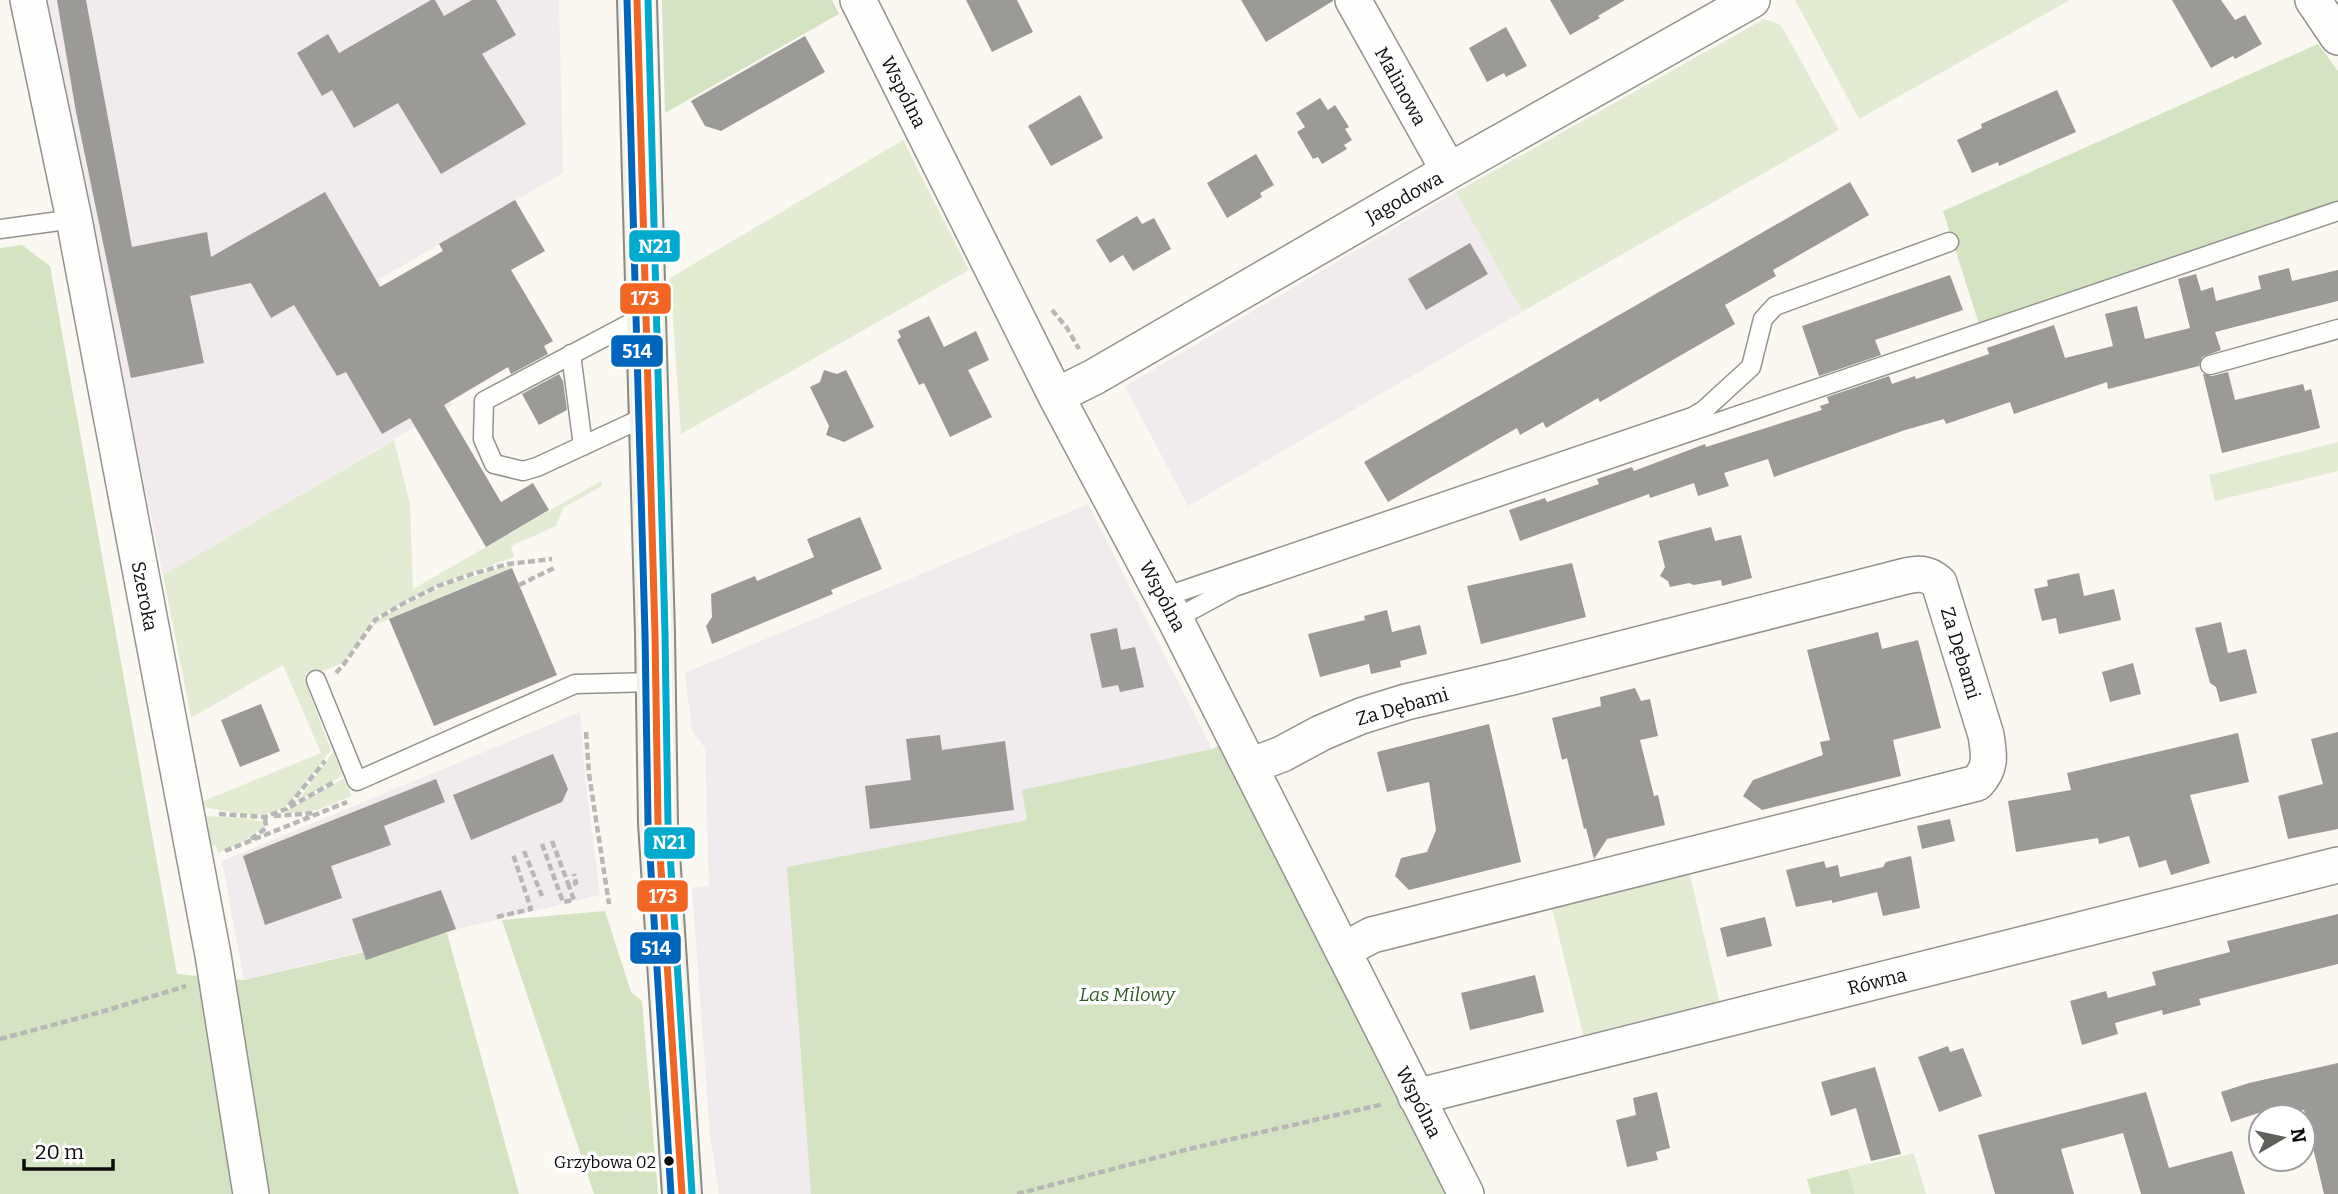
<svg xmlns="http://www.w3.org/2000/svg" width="2338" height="1194" viewBox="0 0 2338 1194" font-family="Bitter,serif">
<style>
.industrial{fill:#f1ebed}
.green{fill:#e3ecd3}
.forest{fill:#d4e3c2}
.building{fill:#9c9a96}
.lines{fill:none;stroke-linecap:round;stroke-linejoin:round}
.lane-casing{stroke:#93928f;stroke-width:21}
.street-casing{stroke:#93928f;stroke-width:38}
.secondary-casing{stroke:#8a8985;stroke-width:42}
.path{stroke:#b7b7b5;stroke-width:4.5;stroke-dasharray:7 3.5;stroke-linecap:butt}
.lane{stroke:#fefefd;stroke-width:18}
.street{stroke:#fefefd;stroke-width:35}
.secondary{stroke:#f3f2e9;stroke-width:38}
.bus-1-casing{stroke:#fff;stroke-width:12}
.bus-2-casing{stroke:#fff;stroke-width:12}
.bus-3-casing{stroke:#fff;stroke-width:12}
.bus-1{stroke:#f26522;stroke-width:7}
.bus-2{stroke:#0065bd;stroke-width:7}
.bus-3{stroke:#00a9ce;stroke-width:7}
.bus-dot{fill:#0c0c0c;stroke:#fff;stroke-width:2.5}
.labels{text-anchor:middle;stroke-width:7;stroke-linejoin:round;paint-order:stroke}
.bus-label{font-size:17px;fill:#0c0c0c;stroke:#fff;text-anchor:end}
.street-label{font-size:19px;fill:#0c0c0c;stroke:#fff}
.park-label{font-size:19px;font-style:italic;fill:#315b25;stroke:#fff}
.line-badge{stroke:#fff;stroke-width:2.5}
.badge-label{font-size:19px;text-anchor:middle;font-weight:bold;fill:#fff}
</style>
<rect width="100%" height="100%" fill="#faf8f0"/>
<path class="industrial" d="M45,0H559L563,173L379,279L452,405L163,575Z
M1456,192L1522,312L1188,506L1125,386Z
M1088,504L1212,749L1023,790L1027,820L787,867L811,1194H719L710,1135L692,888L709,886L705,748L692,731L685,673Z
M580,712L585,775L600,895L244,980L222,861Z"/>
<path class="green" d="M1795,0H2070L1859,119Z
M1764,19L1781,25L1839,130L1522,312L1456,192Z
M903,140L969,270L681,434L670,278Z
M394,440L410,504L413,589L601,481L602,486L563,508L556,526L511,546L514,557L445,582L375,617L345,662L304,678L331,750L290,803C264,823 232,812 203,807L202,802L208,799L321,753L283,665L191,718L163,575Z
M2338,442V471L2215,501L2209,475Z
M511,565L512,568L372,626L376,620L445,585Z
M333,752L344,775L291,805L303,794Z
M344,778L352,796L317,810L288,813L286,811Z
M205,816L255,819V821H263V827L242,842L218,853L216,845L210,846Z
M1688,866L1720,1004L1584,1039L1550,900Z
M1914,1153L1926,1194H1855L1848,1169Z"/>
<path class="forest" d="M662,0H832L839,14L665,113Z
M2318,44L2338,71V201L1979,324L1943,211Z
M22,245L50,266L177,974L244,980L447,933L519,1194H0V248Z
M1226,741L1456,1194H811L787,867L1027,820L1022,790L1212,749Z
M605,911L631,992L642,1001L658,1194H594L502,920Z
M1848,1169L1855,1194H1811L1807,1179Z"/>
<path class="building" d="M57,0H86L132,247L207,232L211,257L325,192L380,287L443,251L439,244L515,200L545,251L511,270L553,341L544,346L548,354L511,374L508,367L444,405L501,502L533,483L549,510L486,547L410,418L382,434L346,372L337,376L294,305L271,318L251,283L190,296L204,363L131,378L76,112Z
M431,0H435L444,16L472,0H496L516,35L482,54L526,124L441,174L398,103L354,128L332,90L322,96L297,53L328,34L339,53Z
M966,0H1017L1033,32L992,52Z
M1241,0H1333V1L1266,42Z
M1550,0H1625L1598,16L1600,18L1570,35Z
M2172,0H2221L2235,20L2245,15L2262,44L2235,59L2233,56L2211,68Z
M1506,27L1527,66L1506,77L1504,73L1487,82L1469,48Z
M805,36L825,72L721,131L705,126L691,101Z
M2057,90L2076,132L1999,166L1998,162L1972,173L1957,140L1982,128L1981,124Z
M1080,95L1103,138L1051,166L1028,126Z
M1320,98L1328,110L1335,105L1349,127L1345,129L1352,140L1344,145L1347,149L1322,164L1318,157L1313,159L1297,132L1305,127L1296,113Z
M1256,154L1274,185L1260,193L1262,197L1227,218L1207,183Z
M1850,182L1869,215L1773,270L1776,276L1725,305L1735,324L1600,402L1598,398L1546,428L1543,422L1520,435L1517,428L1388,502L1364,462Z
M1137,216L1142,224L1154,218L1171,249L1133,271L1123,255L1110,263L1096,240Z
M1470,243L1488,274L1426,310L1408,279Z
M2289,268L2292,281L2338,270V301L2215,332L2221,350L2202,357L2199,366L2108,389L2107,382L2014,414L2010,402L1946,424L1944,419L1905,430L1774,477L1768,459L1724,473L1729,486L1698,496L1694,483L1650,498L1649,494L1520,541L1509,510L1545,498L1547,502L1599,484L1597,479L1632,467L1634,471L1705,444L1706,447L1822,410L1820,406L1829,403L1827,397L1889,376L1892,384L1915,376L1916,379L1989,354L1987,348L2054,325L2065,358L2113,346L2105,314L2137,306L2145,339L2190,328L2178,279L2196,274L2201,291L2213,287L2216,301L2261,289L2258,276Z
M1950,275L1963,310L1875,340L1881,355L1819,376L1802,326Z
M929,316L944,347L976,331L989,360L968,370L992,417L950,437L924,383L919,385L897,340L901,337L898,331Z
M824,370L837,374L846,370L874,427L844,442L826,435L829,426L810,387L820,382Z
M2228,372L2235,400L2303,384L2305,391L2311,389L2320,428L2222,453L2203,374L2212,376Z
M559,374L563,381L567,410L539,425L522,394Z
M860,517L882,569L831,590L833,594L712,644L706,626L712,617L711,594L755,576L757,581L814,557L807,539Z
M1711,527L1715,541L1741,535L1752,578L1722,586L1721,580L1694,585L1689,583L1670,587L1668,581L1660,576L1665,567L1658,541Z
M1572,563L1586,617L1481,644L1467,586Z
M512,568L557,675L434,726L389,619Z
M2079,573L2084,596L2114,589L2121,620L2059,634L2056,618L2042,621L2034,589L2048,586L2047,580Z
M1387,610L1392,632L1420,625L1427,654L1400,661L1401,667L1371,674L1369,664L1320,677L1308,634L1365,620L1364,616Z
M2221,622L2228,653L2246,649L2257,693L2220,702L2216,687L2210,683L2195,628Z
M1117,628L1121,650L1135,647L1144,687L1120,692L1118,685L1102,688L1090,634Z
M1878,632L1882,649L1918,640L1941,728L1893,740L1901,776L1762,810L1743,796L1753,780L1823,755L1820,742L1830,740L1807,650Z
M2133,663L2141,694L2110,702L2102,672Z
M1635,688L1641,701L1650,699L1658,736L1640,740L1654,796L1658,795L1665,825L1607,839L1594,859L1586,828L1584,829L1567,758L1562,760L1552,718L1601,706L1600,697Z
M261,704L280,751L240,767L221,720Z
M1489,724L1521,862L1409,890L1395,876L1401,858L1427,852L1436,830L1429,782L1387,792L1377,752Z
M2338,732V829L2288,839L2278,796L2323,784L2311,739Z
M2238,733L2249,782L2190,795L2210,863L2171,875L2166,860L2139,868L2129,836L2099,844L2098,838L2016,852L2008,801L2071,790L2067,773Z
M940,735L942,750L1005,741L1014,810L870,829L865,786L911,780L906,739Z
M553,754L568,789L562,802L471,840L453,795Z
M436,779L445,802L384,826L391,845L331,866L342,898L265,925L243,856Z
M1950,819L1955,841L1922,849L1917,826Z
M1911,856L1920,908L1883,916L1877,892L1832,903V900L1796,907L1786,870L1824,861L1826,868L1838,865L1840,877L1883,867L1886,862Z
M441,890L456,929L366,960L352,919Z
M2338,914V964L2199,999L2201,1005L2163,1015L2162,1010L2115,1023L2118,1034L2082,1045L2070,1001L2106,991L2108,998L2156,985L2152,972L2230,952L2227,941Z
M1765,917L1772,946L1727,957L1720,928Z
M1535,975L1544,1012L1470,1030L1461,993Z
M1948,1046L1950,1052L1963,1048L1982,1096L1939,1112L1918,1057Z
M2338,1063V1194H2324L2304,1110L2285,1114L2283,1105L2231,1122L2221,1092L2249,1083Z
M1875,1067L1901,1154L1871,1161L1856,1108L1831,1116L1821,1082Z
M1657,1092L1670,1148L1656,1152L1658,1160L1627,1167L1616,1120L1636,1115L1633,1098Z
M2146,1092L2169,1168L2232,1151L2245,1194H2141L2123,1133L2061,1149L2074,1194H1995L1978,1135Z"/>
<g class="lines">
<g class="lane-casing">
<path id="lane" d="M0,229L74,219
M646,315L484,401L483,439L494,464L523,471L537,467L649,415
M571,354L583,446
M2210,365L2338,329
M1164,597L1692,417L1704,410L1751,367L1763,319L1775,306L1949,242
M1175,619L1234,587L2338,211
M316,680L357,781L575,684L656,682"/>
</g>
<g class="street-casing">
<path id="street" d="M28,0L74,219L213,955L251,1194
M858,0L1056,396L1175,619L1466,1194
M1353,0L1449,171
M2313,0L2338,37
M1056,396L1094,377L1449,171L1752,0
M1250,766L1282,754L1321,733L1361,716L1406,702L1512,677L1902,577C1918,573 1927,572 1939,583L1986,735C1989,755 1992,767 1977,783L1372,935L1344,950
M1416,1097L2338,865"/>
</g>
<g class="secondary-casing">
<path id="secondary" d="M637,0L655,634L658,823L682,1194"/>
</g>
<path class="path" d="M1052,310L1067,328L1079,349
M519,585L556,567
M336,673L344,664L375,620L406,602L438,586L472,574L508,564L552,559
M586,732L589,774L609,904
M290,807L334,782
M219,814L265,817L286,809L325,761
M274,816L314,813
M251,839L266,828L265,817
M552,841L569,886L576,883L574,874
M542,844L563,902L574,900L569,886
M225,851L347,802
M524,851L542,896
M497,917L531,909L513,854
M0,1039L101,1012L186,986
M1017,1194L1193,1148L1384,1104"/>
<use href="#lane" class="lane"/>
<use href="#street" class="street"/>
<use href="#secondary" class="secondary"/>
<g class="bus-1-casing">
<path id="bus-1" d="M637,0L655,634L658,823L682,1194"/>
</g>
<g class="bus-2-casing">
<path id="bus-2" d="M627,0L645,634L648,823L671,1194"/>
</g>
<g class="bus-3-casing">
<path id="bus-3" d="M648,0L665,634L668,823L692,1193"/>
</g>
<use href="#bus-1" class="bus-1"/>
<use href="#bus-2" class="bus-2"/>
<use href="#bus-3" class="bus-3"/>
</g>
<circle class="bus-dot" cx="669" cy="1161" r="6"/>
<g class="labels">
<g class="bus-label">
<text x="656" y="1168">Grzybowa 02</text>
</g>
<g class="street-label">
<text transform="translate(1401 86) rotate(61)" y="7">Malinowa</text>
<text transform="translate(904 92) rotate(63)" y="7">Wspólna</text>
<text transform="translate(1404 197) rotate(-30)" y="7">Jagodowa</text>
<text transform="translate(145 596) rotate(79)" y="7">Szeroka</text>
<text transform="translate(1163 596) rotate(62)" y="7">Wspólna</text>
<text transform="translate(1961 653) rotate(73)" y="7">Za Dębami</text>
<text transform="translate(1402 706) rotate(-16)" y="7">Za Dębami</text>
<text transform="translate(1877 981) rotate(-14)" y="7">Równa</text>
<text transform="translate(1419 1102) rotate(63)" y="7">Wspólna</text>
</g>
<g class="park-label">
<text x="1127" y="1001">Las Milowy</text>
</g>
</g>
<g class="line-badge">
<rect x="628" y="229" width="53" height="34" rx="7" fill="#00a9ce"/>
<rect x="619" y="282" width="53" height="33" rx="7" fill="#f26522"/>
<rect x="610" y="334" width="54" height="34" rx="7" fill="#0065bd"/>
<rect x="643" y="826" width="53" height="34" rx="7" fill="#00a9ce"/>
<rect x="636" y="879" width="53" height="34" rx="7" fill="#f26522"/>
<rect x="629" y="931" width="53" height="34" rx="7" fill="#0065bd"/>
</g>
<g class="badge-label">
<text x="655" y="253">N21</text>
<text x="645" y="305">173</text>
<text x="637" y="358">514</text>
<text x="669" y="849">N21</text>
<text x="663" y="903">173</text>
<text x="656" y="955">514</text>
</g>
<g transform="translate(2282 1138) rotate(81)"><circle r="33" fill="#ffffff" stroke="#9e9e9e" stroke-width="2"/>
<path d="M0-5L12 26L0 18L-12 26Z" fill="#5f5f5c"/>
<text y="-10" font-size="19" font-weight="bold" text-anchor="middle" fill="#0c0c0c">N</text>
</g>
<path d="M24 1159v10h89v-10" fill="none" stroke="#0c0c0c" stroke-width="3.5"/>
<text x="35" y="1159" font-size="21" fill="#0c0c0c" stroke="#ffffff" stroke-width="5" paint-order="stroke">20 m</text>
</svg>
